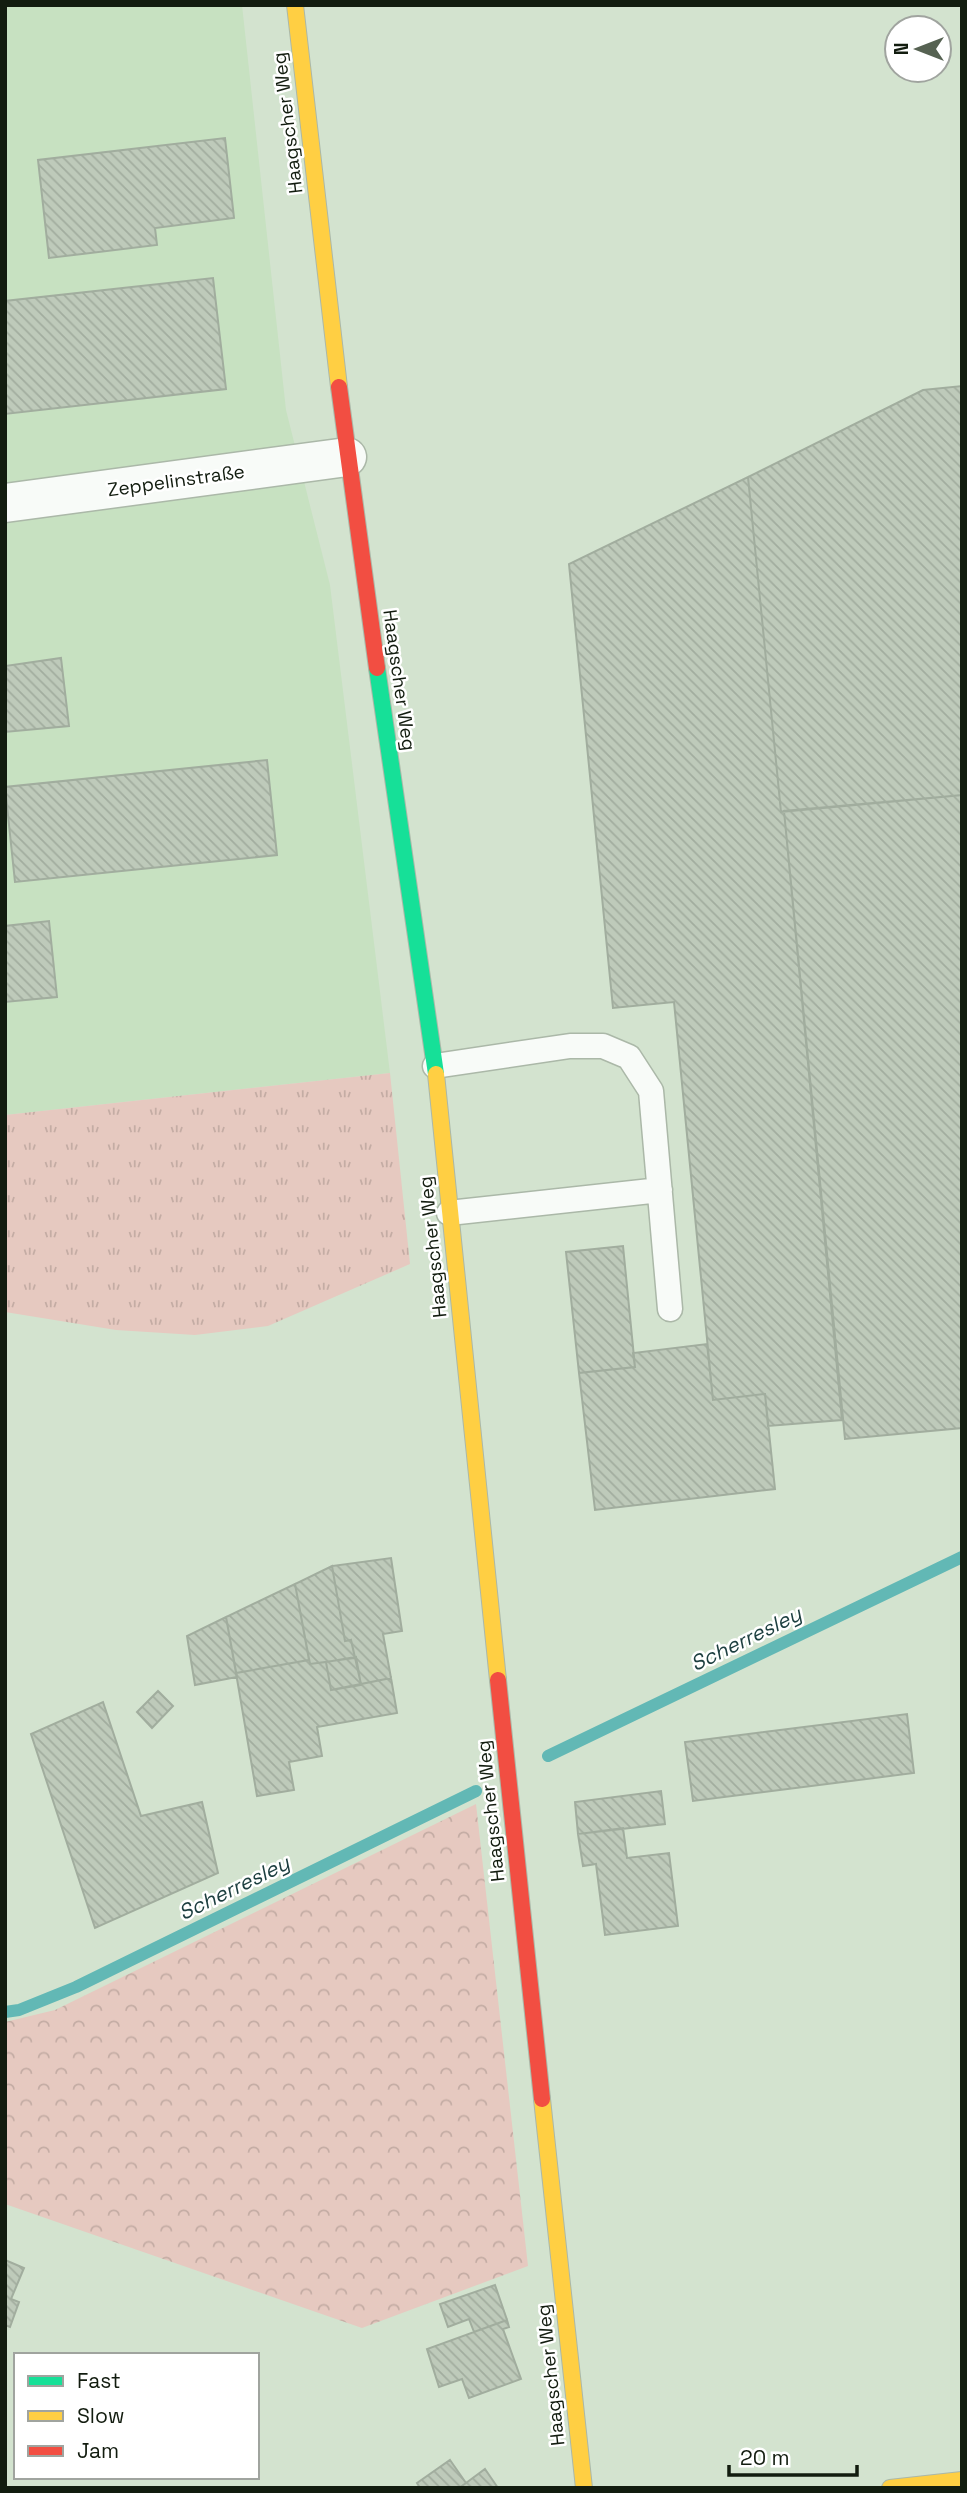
<svg xmlns="http://www.w3.org/2000/svg" width="967" height="2493" viewBox="0 0 967 2493" font-family="'Space Grotesk',sans-serif">
<style>
.built{fill:#c7e1c1}
.grass{fill:url(#grass-tufts)}
.forest{fill:url(#forest-crowns)}
.lines{fill:none;stroke-linecap:round;stroke-linejoin:round}
.stream{stroke:#62b8b5;stroke-width:12}
.building{fill:url(#building-back-hatch);stroke:#a1ad9e;stroke-width:2}
.lane-casing{stroke:#abb8a8;stroke-width:27}
.street-casing{stroke:#abb8a8;stroke-width:41}
.fast-casing{stroke:#abb8a8;stroke-width:18}
.slow-casing{stroke:#abb8a8;stroke-width:18}
.jam-casing{stroke:#abb8a8;stroke-width:18}
.lane{stroke:#f8fbf8;stroke-width:24}
.street{stroke:#f8fbf8;stroke-width:38}
.fast{stroke:#16e098;stroke-width:16}
.slow{stroke:#ffcf43;stroke-width:16}
.jam{stroke:#f24e42;stroke-width:16}
.labels{text-anchor:middle;stroke-width:5;stroke-linejoin:round;paint-order:stroke}
.street-label{font-size:19px;fill:#121c0f;stroke:#fff}
.water-label{font-size:21px;font-style:italic;fill:#1c3e3f;stroke:#fff}
</style>
<defs>
<pattern id="grass-tufts" width="24" height="20" patternUnits="userSpaceOnUse" patternTransform="scale(1.75)"><rect width="24" height="20" fill="#e6c9c0"/><path d="M3 7l-1-3M5 7V3M7 7l1-3M15 17l-1-3M17 17v-4M19 17l1-3" fill="none" stroke="#c4aca4"/></pattern>
<pattern id="forest-crowns" width="20" height="18" patternUnits="userSpaceOnUse" patternTransform="scale(1.75)"><rect width="20" height="18" fill="#e6c9c0"/><path d="M2 6a3 3 0 1 1 6 0M12 15a3 3 0 1 1 6 0" fill="none" stroke="#c4aca4"/></pattern>
<pattern id="building-back-hatch" width="6" height="6" patternUnits="userSpaceOnUse" patternTransform="scale(1.75)"><rect width="6" height="6" fill="#becaba"/><path d="M-1 5l2 2M0 0l6 6M5-1l2 2" fill="none" stroke="#a2ad9f"/></pattern>
</defs>
<rect width="100%" height="100%" fill="#d3e3cf"/>
<path class="built" d="M5,5H242L286,410L330,585L390,1073L5,1115Z"/>
<path class="grass" d="M390,1073L410,1264L268,1326L195,1335L116,1330L5,1312V1115Z"/>
<path class="forest" d="M476,1804L528,2266L362,2328L5,2204V2022L55,2010Z"/>
<g class="lines">
<path class="stream" d="M548,1756L962,1557
M5,2012L19,2010L76,1987L476,1791"/>
</g>
<path class="building" d="M225,138L234,218L155,228L157,245L49,258L38,160Z
M213,278L226,389L5,414V301Z
M962,386V795L781,812L748,477L923,390Z
M748,477L781,812L784,811L842,1420L768,1426L765,1394L713,1400L674,1002L613,1008L569,564Z
M61,658L69,726L5,732V666Z
M267,760L277,855L15,882L5,787Z
M962,795V1428L845,1439L784,811Z
M49,921L57,997L5,1002V926Z
M623,1246L635,1367L579,1373L566,1252Z
M707,1344L713,1400L765,1394L775,1489L595,1510L579,1373L635,1367L633,1353Z
M391,1558L402,1631L383,1634L391,1678L361,1684L351,1640L345,1641L332,1566Z
M332,1566L345,1641L351,1640L355,1658L310,1664L295,1584Z
M295,1584L309,1660L236,1673L226,1617Z
M226,1617L237,1677L195,1685L187,1636Z
M356,1657L361,1685L331,1690L326,1662Z
M309,1660L310,1664L326,1662L331,1690L391,1678L397,1713L317,1727L322,1756L289,1762L294,1790L257,1796L236,1673Z
M158,1691L173,1706L152,1728L137,1712Z
M103,1702L141,1816L202,1802L218,1873L95,1928L31,1734Z
M907,1714L914,1773L693,1801L685,1742Z
M661,1791L665,1824L578,1834L575,1802Z
M623,1828L627,1858L669,1853L678,1926L605,1935L596,1864L583,1866L578,1834Z
M5,2260L24,2268L11,2299L19,2302L10,2327L5,2325Z
M495,2285L507,2320L474,2332L469,2319L448,2327L440,2304Z
M507,2320L509,2327L503,2329L521,2379L469,2398L462,2379L439,2387L427,2349Z
M450,2460L466,2483L459,2488H420L417,2483Z
M485,2469L498,2488H459L466,2483Z"/>
<g class="lines">
<g class="lane-casing">
<path id="lane" d="M435,1066L570,1046H603L629,1057L651,1091L670,1309
M449,1213L660,1190"/>
</g>
<g class="street-casing">
<path id="street" d="M5,503L347,457"/>
</g>
<g class="fast-casing">
<path id="fast" d="M377,668L436,1074"/>
</g>
<g class="slow-casing">
<path id="slow" d="M295,5L339,387
M436,1074L498,1680
M542,2099L584,2488
M890,2488L962,2480"/>
</g>
<g class="jam-casing">
<path id="jam" d="M339,387L377,668
M498,1680L542,2099"/>
</g>
<use href="#lane" class="lane"/>
<use href="#street" class="street"/>
<use href="#fast" class="fast"/>
<use href="#slow" class="slow"/>
<use href="#jam" class="jam"/>
</g>
<g class="labels">
<g class="street-label">
<text transform="translate(287 123) rotate(-97)" y="7">Haagscher Weg</text>
<text transform="translate(176 480) rotate(-8)" y="7">Zeppelinstraße</text>
<text transform="translate(400 680) rotate(82)" y="7">Haagscher Weg</text>
<text transform="translate(432 1247) rotate(-96)" y="7">Haagscher Weg</text>
<text transform="translate(490 1811) rotate(-96)" y="7">Haagscher Weg</text>
<text transform="translate(550 2375) rotate(-96)" y="7">Haagscher Weg</text>
</g>
<g class="water-label">
<text transform="translate(746 1639) rotate(-26)" y="7">Scherresley</text>
<text transform="translate(234 1888) rotate(-26)" y="7">Scherresley</text>
</g>
</g>
<rect width="967" height="2493" fill="none" stroke="#121c0f" stroke-width="14"/>
<rect x="14" y="2353" width="245" height="126" fill="#ffffff" stroke="#a0a49f" stroke-width="2"/>
<rect x="28" y="2376" width="35" height="10" fill="#16e098" stroke="#a0a49f" stroke-width="2"/>
<text x="77" y="2388" font-size="21" fill="#121c0f">Fast</text>
<rect x="28" y="2411" width="35" height="10" fill="#ffcf43" stroke="#a0a49f" stroke-width="2"/>
<text x="77" y="2423" font-size="21" fill="#121c0f">Slow</text>
<rect x="28" y="2446" width="35" height="10" fill="#f24e42" stroke="#a0a49f" stroke-width="2"/>
<text x="77" y="2458" font-size="21" fill="#121c0f">Jam</text>
<g transform="translate(918 49) rotate(270)"><circle r="33" fill="#ffffff" stroke="#a0a49f" stroke-width="2"/>
<path d="M0-5L12 26L0 18L-12 26Z" fill="#566252"/>
<text y="-10" font-size="19" font-weight="bold" text-anchor="middle" fill="#121c0f">N</text>
</g>
<path d="M729 2465v10h128v-10" fill="none" stroke="#121c0f" stroke-width="3.5"/>
<text x="740" y="2465" font-size="21" fill="#121c0f" stroke="#ffffff" stroke-width="5" paint-order="stroke">20 m</text>
</svg>
